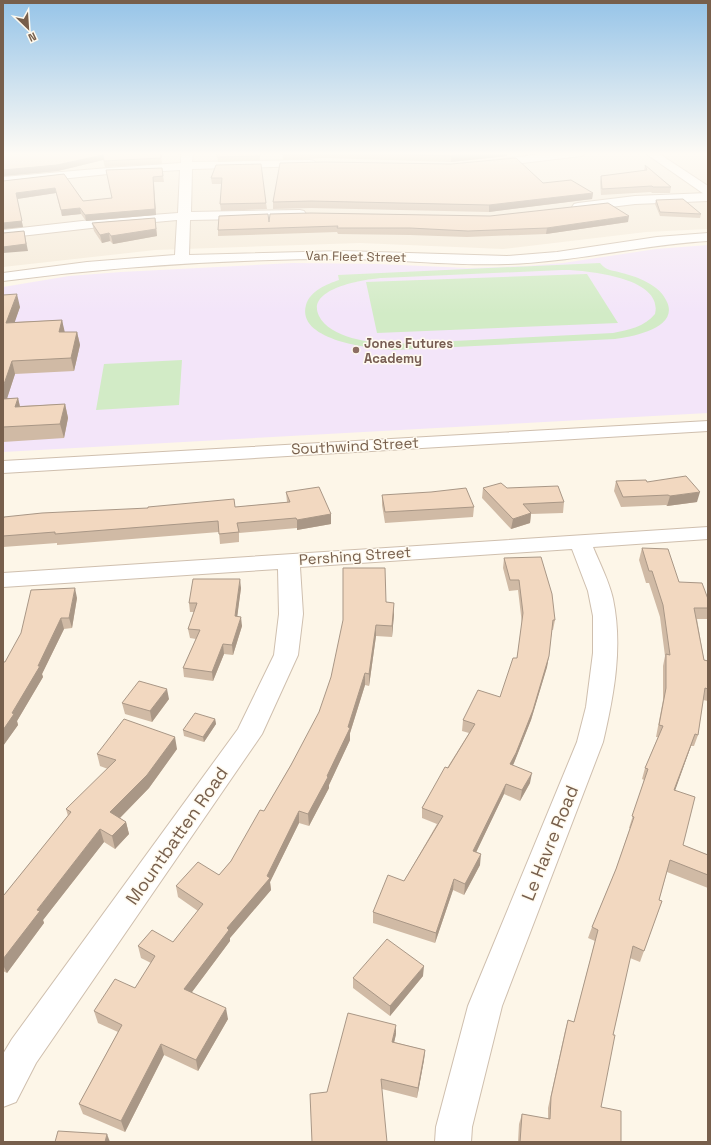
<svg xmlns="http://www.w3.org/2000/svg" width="711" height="1145" viewBox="0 0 711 1145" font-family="'Space Grotesk',sans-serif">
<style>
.residential{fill:#f4e9d7}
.education{fill:#f3e5f9}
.green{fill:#d2ebc6;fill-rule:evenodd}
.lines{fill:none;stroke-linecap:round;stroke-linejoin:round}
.minor-casing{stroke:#cfbfae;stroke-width:2}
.tertiary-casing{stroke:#cfbfae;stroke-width:2}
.minor{fill:#fff;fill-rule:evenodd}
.tertiary{fill:#fff;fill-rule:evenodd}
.wall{fill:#d0baa5}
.shaded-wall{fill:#a99786}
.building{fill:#f2d8c0;stroke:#a99786}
.education-dot{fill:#8d6e63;stroke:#fffaef;stroke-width:1.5}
.labels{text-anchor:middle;stroke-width:3;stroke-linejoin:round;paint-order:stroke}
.far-street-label{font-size:13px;fill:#775f4c;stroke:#fffaef}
.far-education-label{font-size:13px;font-weight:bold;fill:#785e54;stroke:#fffaef;text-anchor:start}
.street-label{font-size:15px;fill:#775f4c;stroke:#fffaef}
.near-street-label{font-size:18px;fill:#775f4c;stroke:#fffaef}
</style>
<rect width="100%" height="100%" fill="#fdf6e8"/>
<path class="residential" d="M3,153H708V229L646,232L503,249L360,243L155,250L3,267Z"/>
<path class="education" d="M708,245V413L3,452V287L69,276L121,272L293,263L377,264L468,268L525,266L563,263L656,249Z"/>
<path class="green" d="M600,263C606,271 613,270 622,273C638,277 660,285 667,302C679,328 632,337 615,339L395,350C372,349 296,341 306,305C310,291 327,284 339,280L338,275ZM562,270C585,270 664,277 655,314C644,327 629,330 613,333L392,344C371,343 330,338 319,316C305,288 366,279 382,278Z
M587,274L618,323L377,333L366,282Z
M182,360L179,405L96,410L104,364Z"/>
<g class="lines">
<g class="minor-casing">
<path id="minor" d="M181,153H193L192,162L310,160L314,161L316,163L314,165L310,166L192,169L191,212L300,210L304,211L306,214L304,217L300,218L190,220L189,255L343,251L507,256L557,252L657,237L708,233V241C641,245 574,262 507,264C452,266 398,259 343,259C229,259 116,266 3,281V273L87,262L175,255L177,220L100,227L3,238V230L100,219L178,213L180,170L108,174L3,185V177L108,168L181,163Z
M549,153H586L581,156L489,167L485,166L483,164L485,162L489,161Z
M708,193V201L635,204L578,211L574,210L572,207L574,204L578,203L635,196Z
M708,421V431L3,473V461Z
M708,527V539L593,547C600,564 609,581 613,599C623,647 614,695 603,742L502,1006L472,1127L471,1142H435L436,1127L468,1006L577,742L586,707L593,653V616L588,591L572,549L300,567L303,614L298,655L262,734L36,1063L16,1102L3,1107V1054L12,1039L238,729L274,655L279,614L278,569L3,587V573Z"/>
</g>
<g class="tertiary-casing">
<path id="tertiary" d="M645,153H658L708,186V195L704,194Z"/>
</g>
<use href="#minor" class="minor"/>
<use href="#tertiary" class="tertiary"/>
</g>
<path class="wall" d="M3,153H161L162,164L105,167L103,160L58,171L3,176Z
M217,153H260V160L218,162Z
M282,153H507V156L451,162L325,158L283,160Z
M216,165L266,203L267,209L221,211L220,204L222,184H212L211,178Z
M645,165L671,187L670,193H652L651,192L601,195L600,182L601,176L644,171Z
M162,168L164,182H154L156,215L86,221L81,214L62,216L56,193L17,199L23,227L3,229V181L64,174L83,201L112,198L106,170Z
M543,183L593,193L592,199L489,212L311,208L273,209V202Z
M656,200L701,214L700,218L660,216L655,204Z
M155,218L157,236L113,244L110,241L102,243L94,231L92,223Z
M269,222H628L546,234L467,237L410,235L338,234L337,232L218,236V230Z
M3,295L20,307L14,322L62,320L64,332H77L80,345L74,371L15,374L7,398H18L20,406L65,404L68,418L64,438L3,442Z
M616,481L647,482L697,502L667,506L666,505L621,507L614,491Z
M483,488H507L564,502L563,513L531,514L530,523L511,529L482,498Z
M286,492L331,514V524L297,530V528L239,533V542L220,544L219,532L57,545V543L3,547V520L235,507L287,502Z
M382,495L474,507L473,517L385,523L382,505Z
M642,548L679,582L708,599V619H697L704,660L708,661V701L703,700L698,735L694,746H691L675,790L683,845L708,855V888L667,872L659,900L662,901L640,962L630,958L613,1035L601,1107L621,1142H518L519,1124L522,1114L548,1119V1108L565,1031L568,1020L574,1022L595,941L588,938L592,927L616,869L630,828H629L644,780L642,779L645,768L658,737H656L663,700V666L665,656L660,617L649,583H646L639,560Z
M504,558L555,620L553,630H552L547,667L531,720L513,765L530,783L520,801L504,794L476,852L480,865L464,895L453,890L435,943L373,923V912L404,881L437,824L422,818V808L469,733L462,731L463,720L500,697L517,658L522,624L518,590L509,591L503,568Z
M241,588L237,616L242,626L233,655L224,654L213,681L184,677L183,668L196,639L190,638L188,629L194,612H190L189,603Z
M77,598L72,628L64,629L42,674L43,677L17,721L18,725L3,746L5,662Z
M386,602L394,614L392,637L376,636L369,686L365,685L350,733V740L329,785V788L309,826L299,823L270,882L271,890L230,938V941L192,992L228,1019L198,1071L164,1055L125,1132L83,1114L79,1104L118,1032L98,1023L94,1011L135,988L151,963L141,958L138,946L173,942L198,911L178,897L176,886L219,875L231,861L264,811Z
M169,699L152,722L125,714L122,703Z
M215,719L216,724L204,742L184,736L183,730Z
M177,749L149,788L120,818L126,822L129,834L115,849L104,842L43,920L44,923L7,973L3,971V895H4L68,816L66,809L108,769L100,766L97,754Z
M423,976L390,1016L353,988V978Z
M396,1034L394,1042L425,1050L424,1060L417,1098L382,1089L327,1092Z"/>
<path class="shaded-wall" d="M473,153H507V156L451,162V156Z
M103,155V160L58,171L3,176V170Z
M153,177L156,215L86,221L85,215Z
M55,188L56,193L17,199L23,227L3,229V223L16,193Z
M593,193L592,199L489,212V205Z
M80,208L81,214L62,216L61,210Z
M629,216L628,222L546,234L547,228Z
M155,218L157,236L113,244L111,236Z
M24,231L28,251L3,253V247Z
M109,233L110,241L102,243L100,235Z
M17,294L20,307L10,336L6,323Z
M62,320L65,333L59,332Z
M77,332L80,345L74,371L71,358Z
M12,361L15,374L3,411V387Z
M18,398L21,412L15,407Z
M65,404L68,418L64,438L60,424Z
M700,492L697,502L667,506L670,496Z
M531,513L530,523L511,529L513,519Z
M331,514V524L297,530V520Z
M240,579L241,588L236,626L235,616Z
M75,588L77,598L72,628L69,618Z
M394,603V614L392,637V626Z
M241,617L242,626L233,655L232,645Z
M61,618L64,629L42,674L43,677L17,721L18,725L3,746V730L38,666Z
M376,625V636L369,686V674Z
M223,644L224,654L213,681L212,672Z
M549,656L547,667L531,720L514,763L508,774L510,764Z
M365,673V685L350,733V740L329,785V788L309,826L308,814L327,776L348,727Z
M167,689L169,699L152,722L150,711Z
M215,719L216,724L204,742L203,737Z
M695,734L691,746L671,802L674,790Z
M175,737L177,749L149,788L113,825L110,812Z
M532,773L530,783L520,801L522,790Z
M506,784L504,794L472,861L473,851Z
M299,811V823L270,882L271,890L230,938V941L186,1000L184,989L227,928L267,876Z
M126,822L129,834L115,849L112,836Z
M100,829L104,842L43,920L44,923L7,973L3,965V959L37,910Z
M481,854L480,865L464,895L465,884Z
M454,879L453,890L435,943L436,933Z
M424,966L423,976L390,1016V1006Z
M226,1008L228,1019L198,1071L196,1060Z
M396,1025V1034L392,1052V1042Z
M161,1044L164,1055L125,1132L121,1121Z
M425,1050L424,1060L417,1098L418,1088Z
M107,1134L110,1142H105Z"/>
<path class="building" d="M3,153H161V158L104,161L103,155L57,165L3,170Z
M217,153H260V156L217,157Z
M282,153H301L282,154Z
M356,153H473L451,156Z
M516,158L543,183L571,180L593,193L489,205L311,201L273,202L280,163L325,162L451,164Z
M261,164L266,203L220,204L222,178H211L216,165Z
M645,165L671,187H653L652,186L602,189L601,176L647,170Z
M162,168L163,176L153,177L155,209L85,215L80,208L61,210L55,188L16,193L22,221L3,223V181L64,174L83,201L112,198L106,170Z
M683,199L701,214L660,212L656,200Z
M608,203L629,216L547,228L468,231L410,228H337L338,226L218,230L219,216L268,214L269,222L270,214L311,213L490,216Z
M155,218L156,229L111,236L109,233L100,235L92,223Z
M24,231L26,244L3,247V233Z
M17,294L6,323L62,320L59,332H77L71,358L12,361L3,387V295Z
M18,398L15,407L65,404L60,424L3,427V399Z
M686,476L700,492L670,496L668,495L623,497L616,481L646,480L647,482Z
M501,483L507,488L558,486L564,502L523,504L531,513L513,519L483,488Z
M319,487L331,514L297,520L296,518L237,523L239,532L219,534L218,521L55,534V532L3,536V520L4,517L42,513L148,508V507L234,499L235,507L290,502L286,492Z
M466,488L474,507L385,512L382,495L431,492Z
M642,548L668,549L679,582L702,583L708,599V608H694L704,660L708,661V689L705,688L698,735L695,734L674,790L695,797L683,845L708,855V875L670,860L659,900L662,901L644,951L633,946L613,1035H615L601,1107L621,1111V1142H520L522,1114L550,1119L551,1097L568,1020L574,1022L598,930L592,927L616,869L634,817L632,816L648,769L645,768L663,726L659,725L666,688V654L670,655L663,605L652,571H649Z
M541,557L552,594L555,620H553L549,656L533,710L516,753L510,764L532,773L522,790L506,784L473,851L481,854L465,884L454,879L436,933L373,912L388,875L404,881L443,816L422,808L445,767L448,768L475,724L463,720L478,690L500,697L513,658H517L523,613L519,580H510L504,558Z
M343,568H385L386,602L394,603L392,626L376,625L369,674L365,673L348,727L350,728L327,776L328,777L308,814L299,811L267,876L270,878L227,928L229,930L184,989L226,1008L196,1060L161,1044L121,1121L79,1104L122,1025L94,1011L115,979L135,988L155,956L138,946L152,930L173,942L203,904L176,886L198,862L219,875L231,861L260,810L264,811L291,765L319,712L331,677L343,620Z
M193,579H240L235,616L241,617L232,645L223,644L212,672L183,668L200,630L188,629L197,603H189Z
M75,588L69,618H61L38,666H40L12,713L14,714L3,730V662H5L21,633L31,590Z
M139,681L167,689L150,711L122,703Z
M195,713L215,719L203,737L183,730Z
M124,719L175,737L147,775L110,812L126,822L112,836L100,829L37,910L40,911L3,959V895H4L71,812L66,809L116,760L97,754Z
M387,939L424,966L390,1006L353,978Z
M348,1013L396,1025L392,1042L425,1050L418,1088L381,1079L387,1142H312L310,1094L327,1092Z
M58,1131L107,1134L105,1142H55Z"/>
<linearGradient id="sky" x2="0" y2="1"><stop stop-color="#96c4e8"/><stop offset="0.49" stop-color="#fefbf5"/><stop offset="1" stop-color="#fefbf5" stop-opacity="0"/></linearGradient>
<rect width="711" height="314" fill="url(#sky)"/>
<circle class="education-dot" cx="356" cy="350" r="4"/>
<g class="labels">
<g class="far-street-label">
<text transform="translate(356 256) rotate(1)" y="5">Van Fleet Street</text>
</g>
<g class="far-education-label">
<text x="364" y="348">Jones Futures<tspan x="364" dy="15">Academy</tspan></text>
</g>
<g class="street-label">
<text transform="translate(355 446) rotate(-3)" y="5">Southwind Street</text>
<text transform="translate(355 556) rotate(-4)" y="5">Pershing Street</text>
</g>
<g class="near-street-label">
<text transform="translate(177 836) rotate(-55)" y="6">Mountbatten Road</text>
<text transform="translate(550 843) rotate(-68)" y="6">Le Havre Road</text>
</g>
</g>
<rect width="711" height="1145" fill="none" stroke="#775f4c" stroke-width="8"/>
<g transform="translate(28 28) rotate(155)" stroke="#fffaef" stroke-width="3" paint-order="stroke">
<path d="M0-3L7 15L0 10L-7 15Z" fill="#775f4c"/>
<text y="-6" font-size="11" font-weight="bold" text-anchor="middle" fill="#775f4c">N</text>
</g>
</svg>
